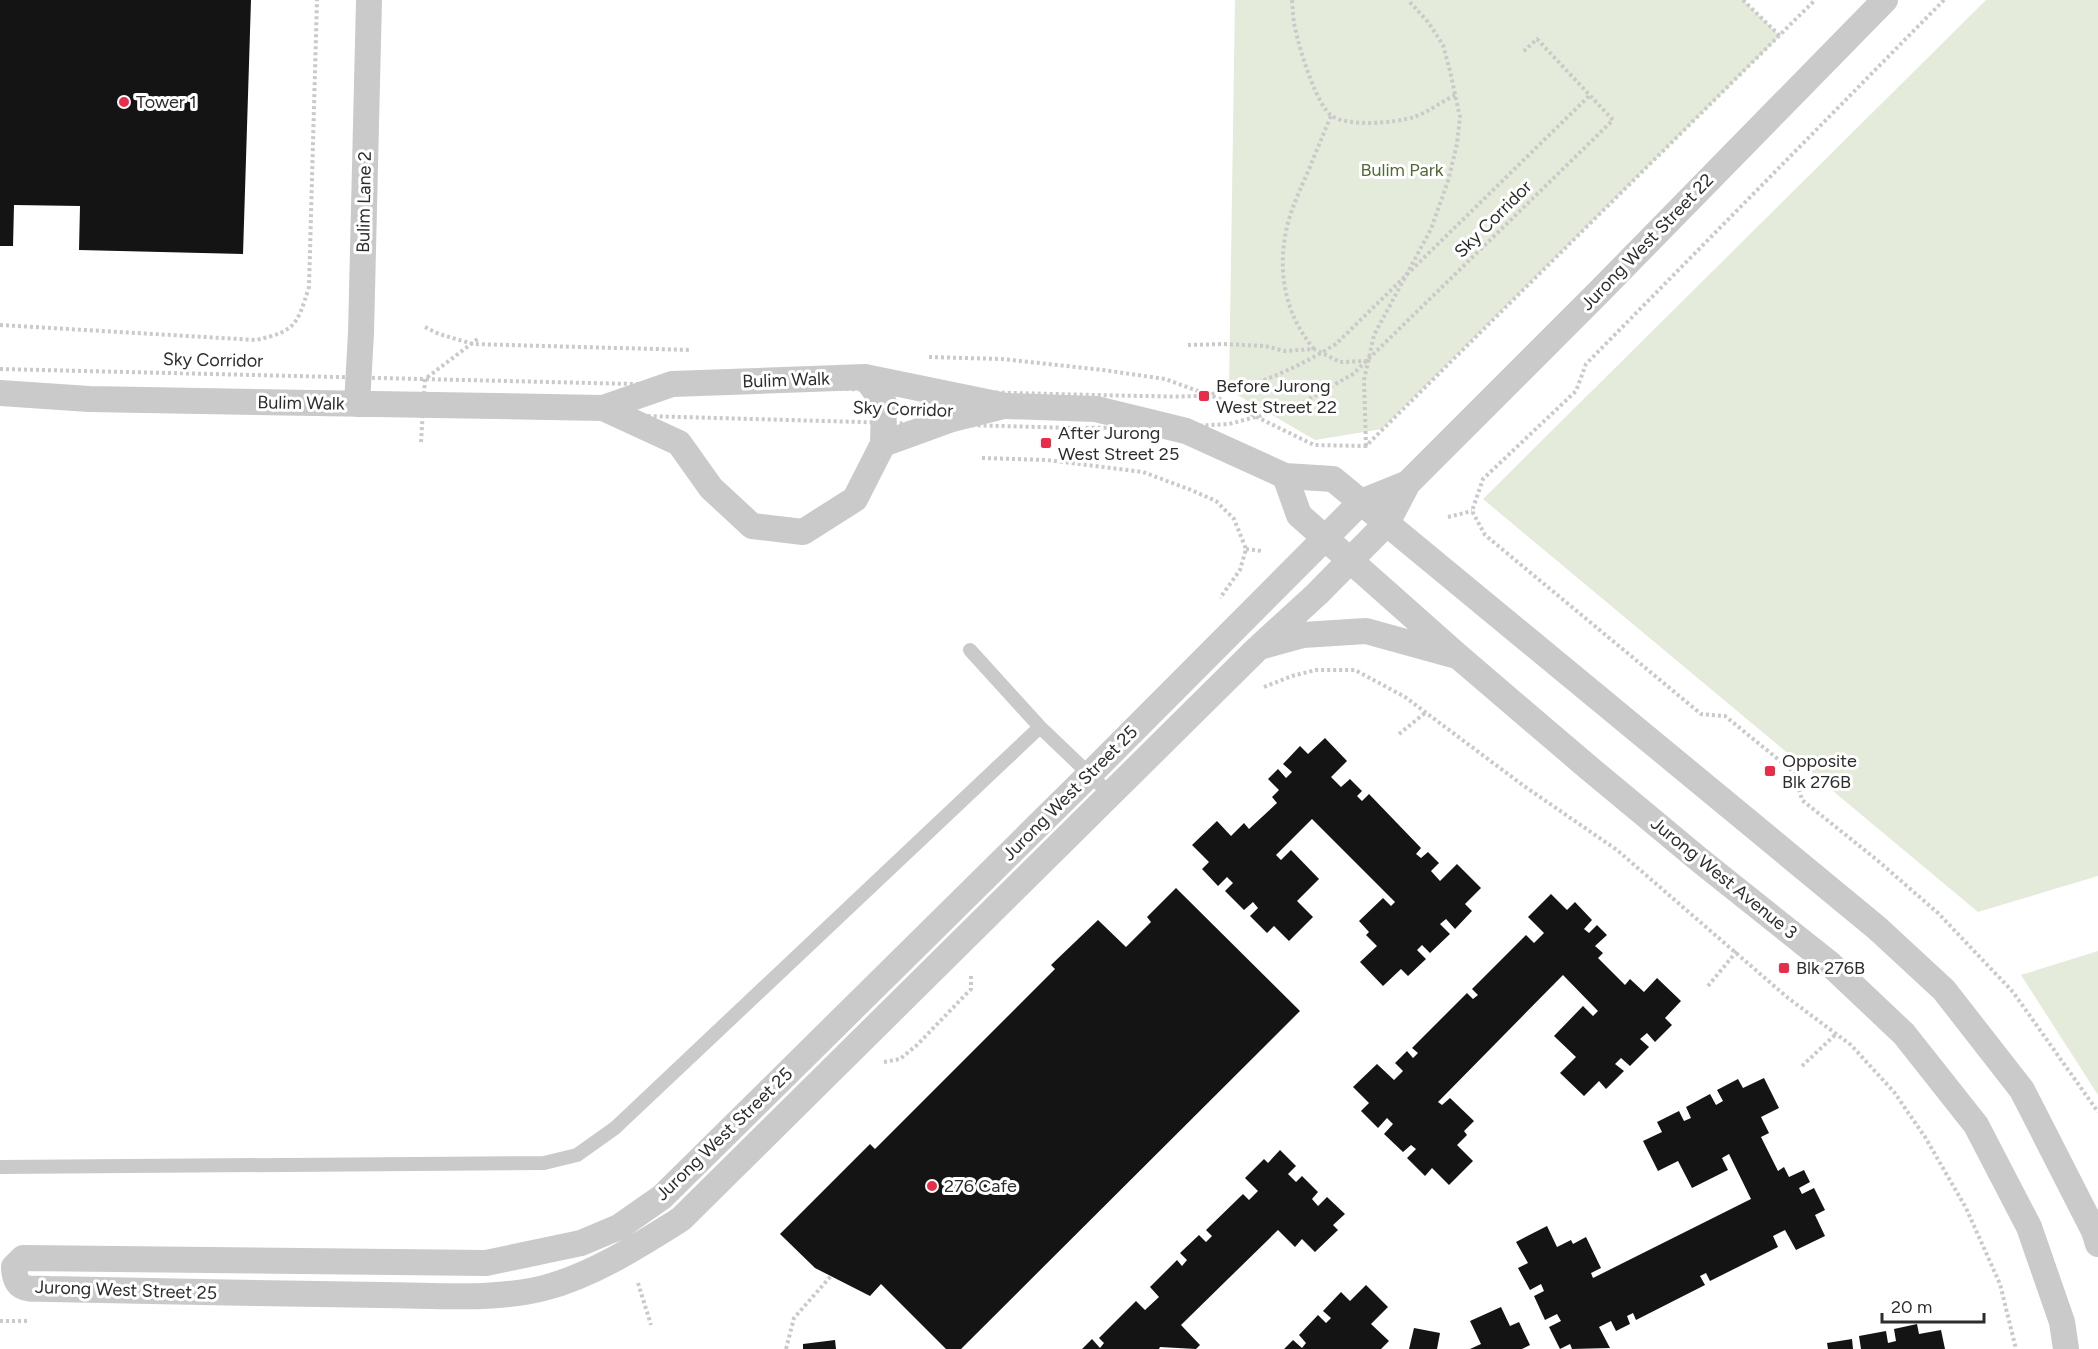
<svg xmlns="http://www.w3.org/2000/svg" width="2098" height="1349" viewBox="0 0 2098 1349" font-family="Figtree,sans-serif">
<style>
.green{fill:#e5ebda}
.building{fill:#141414}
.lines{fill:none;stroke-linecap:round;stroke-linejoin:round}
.path{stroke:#cacaca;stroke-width:4;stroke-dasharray:3 3;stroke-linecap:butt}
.service{stroke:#cacaca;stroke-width:14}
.minor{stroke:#cacaca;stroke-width:26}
.path-bridge{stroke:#cacaca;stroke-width:4;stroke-dasharray:3 3;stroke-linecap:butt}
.poi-dot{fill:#e82c4a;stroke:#fff;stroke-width:2}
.labels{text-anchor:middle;stroke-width:6;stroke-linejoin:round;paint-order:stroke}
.poi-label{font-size:18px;fill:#2d2d2d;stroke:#fff;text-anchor:start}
.park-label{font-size:18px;fill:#54693a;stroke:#fff}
.street-label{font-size:18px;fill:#2d2d2d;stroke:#fff}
</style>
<rect width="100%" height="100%" fill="#fff"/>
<path class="green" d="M1235,0H1743L1780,36L1382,429L1315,440L1229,390Z
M1986,0H2098V876L1978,912L1483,499Z
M2098,951V1095L2021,975Z"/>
<path class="building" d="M0,0H251L243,254L79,250L80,206L14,205L13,246H0Z
M1325,738L1347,761L1331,777L1341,787L1350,779L1362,791L1357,796L1362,801L1369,794L1421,848L1416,854L1421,858L1428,852L1439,863L1431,871L1440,881L1457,864L1481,888L1465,904L1472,911L1455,929L1446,919L1440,924L1450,934L1430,953L1422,945L1417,950L1426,959L1408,976L1401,969L1383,986L1360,962L1377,946L1366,935L1369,932L1359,921L1383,898L1391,906L1395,902L1312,819L1276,855L1281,860L1291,850L1319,879L1297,901L1313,917L1289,941L1274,926L1267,933L1250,916L1258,908L1253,902L1244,910L1225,891L1233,883L1227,877L1218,886L1202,869L1209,862L1192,845L1217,821L1231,836L1244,823L1249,829L1277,803L1272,797L1279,790L1268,779L1278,769L1286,778L1292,772L1283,764L1300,746L1308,754Z
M1176,888L1300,1011L961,1349H946L881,1284L870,1296L815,1268L780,1234L870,1144L875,1149L1055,969L1051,965L1098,920L1126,947L1151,922L1147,917Z
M1551,894L1567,910L1575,902L1592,920L1584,929L1589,933L1597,925L1607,935L1595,946L1603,953L1598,958L1625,985L1630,979L1644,992L1657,978L1681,1001L1665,1018L1672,1025L1655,1042L1647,1033L1640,1039L1649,1047L1630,1066L1621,1058L1615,1064L1624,1071L1606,1089L1599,1081L1584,1096L1560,1073L1576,1057L1554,1036L1583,1006L1593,1016L1598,1011L1563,975L1438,1102L1442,1105L1450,1098L1474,1121L1464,1131L1467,1135L1457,1145L1473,1161L1449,1185L1432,1168L1425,1176L1407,1158L1416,1149L1411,1145L1403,1152L1384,1134L1393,1124L1387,1118L1378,1128L1361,1111L1369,1103L1353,1087L1377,1064L1394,1080L1403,1071L1395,1063L1407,1051L1413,1058L1418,1053L1412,1048L1467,993L1473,999L1478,995L1472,989L1526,935L1534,943L1544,933L1528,917Z
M1764,1078L1779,1108L1761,1117L1769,1133L1761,1137L1778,1171L1784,1167L1789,1177L1804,1170L1810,1182L1799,1188L1802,1194L1814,1188L1825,1210L1815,1215L1825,1236L1796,1250L1785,1230L1773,1236L1778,1247L1710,1281L1706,1273L1700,1276L1705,1285L1636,1320L1633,1313L1627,1316L1630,1324L1616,1331L1611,1321L1599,1327L1610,1348L1572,1349L1570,1344L1560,1349L1549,1327L1561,1321L1557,1314L1545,1320L1534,1296L1544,1291L1541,1284L1530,1290L1518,1268L1528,1263L1516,1242L1547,1226L1557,1247L1571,1240L1573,1244L1586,1237L1601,1268L1591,1273L1593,1278L1751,1199L1729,1154L1722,1158L1728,1170L1692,1188L1678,1161L1658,1171L1643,1141L1662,1132L1657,1122L1679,1111L1684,1121L1691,1118L1686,1107L1710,1094L1716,1105L1723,1101L1717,1090L1738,1079L1743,1088Z
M1280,1150L1296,1166L1288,1174L1296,1182L1302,1176L1318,1192L1312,1199L1318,1206L1327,1197L1345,1214L1333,1225L1338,1230L1315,1252L1302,1239L1295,1247L1278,1230L1181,1325L1200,1345L1196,1349L1160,1347L1159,1349H1082L1092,1339L1100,1348L1104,1343L1099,1338L1136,1301L1145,1310L1159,1297L1150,1287L1177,1260L1182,1266L1187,1260L1180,1253L1199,1235L1206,1242L1212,1236L1206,1230L1243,1194L1249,1200L1258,1191L1245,1178L1264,1159L1268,1163Z
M1366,1285L1388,1307L1371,1324L1389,1341L1381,1349H1284L1293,1340L1302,1348L1306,1343L1299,1335L1318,1315L1326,1323L1331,1318L1323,1311L1341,1292L1350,1301Z
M1501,1307L1510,1326L1519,1322L1530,1345L1522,1349H1470L1481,1344L1470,1321Z
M1917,1324L1919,1334L1941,1330L1945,1349H1861L1859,1336L1886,1331L1888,1343L1896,1341L1894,1329Z
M1414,1328L1440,1333L1437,1349H1409Z
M1852,1339L1853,1349H1828L1827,1343Z
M835,1340L836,1349H803V1344Z"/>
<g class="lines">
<path class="path" d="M1292,0C1293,11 1293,22 1296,32C1300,51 1317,106 1332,116C1349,127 1395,123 1414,117C1428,112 1441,102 1455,95
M1743,0L1780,36
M1944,0L1586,364L1576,391L1483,479L1472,511L1485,535L1701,714L1725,716L1795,773L1802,800L1877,860L1938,913L2013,992L2098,1112
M0,325L256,340C296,331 297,325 309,287L317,0
M425,327L439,334L473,344L691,350
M1188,345L1223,344L1265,346L1284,351L1314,349L1340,362L1368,361
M1314,349C1283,312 1276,266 1289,219C1296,196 1307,176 1315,154C1321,141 1325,129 1331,116
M929,357L1002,359L1103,370L1165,379L1220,399L1314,445L1366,446L1815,0
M1366,446L1364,380L1374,335L1431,229L1448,181L1457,144L1460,117L1450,71L1443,45L1428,22L1408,0
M982,458L1047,460L1143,472L1191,490L1216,501L1234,519L1246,549L1240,570L1220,598
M1448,517L1472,511
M1246,549L1262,551
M1264,687L1292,676L1316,670H1355L1405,697L1524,786L1617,850L1788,998L1851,1045L1894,1092L1925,1137L1966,1208L2000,1284L2016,1349
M1399,734L1425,713
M1708,986L1737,951
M884,1062L900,1059L917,1045L971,989V975
M1802,1066L1837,1033
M638,1283L651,1325
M0,1321H27
M786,1349L794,1318L831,1276"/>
<path class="service" d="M970,650L1040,727L1111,795
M0,1167L544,1163L577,1155L615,1128L1040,727"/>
<path class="minor" d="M0,393L89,399L603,408L672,384L865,377L1006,406L1096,409L1186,431L1285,476L1333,479L1877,928L1944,990L2022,1090L2094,1231L2098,1244
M357,404L361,333L369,0
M603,408L679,443L711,488L752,526L803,532L855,499L883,444L884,403L865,377
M883,444L949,420L1000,407
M1285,476L1299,515L1459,657L1583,763L1702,862L1830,964L1904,1034L1976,1125L2029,1227L2062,1322L2066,1349
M1408,483L1361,502L1089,775L662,1197L619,1227L581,1243L486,1263L23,1258L14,1267C15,1293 29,1288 50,1289C160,1291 271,1294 381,1295C434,1295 492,1301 544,1288C593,1275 638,1246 681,1219L1258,648L1317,594L1387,523L1408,483L1598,293L1885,0
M1263,646L1303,635L1366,631L1453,655"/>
<path class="path-bridge" d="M0,369L1139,396C1157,396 1176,397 1195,396C1247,391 1292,371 1336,344L1590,95
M0,398L1074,428L1177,427L1229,424L1297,406L1353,374L1613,120L1537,39L1522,53
M421,442L425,379L479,338"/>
</g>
<g class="poi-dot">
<circle cx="124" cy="102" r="6"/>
<rect x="1198" y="390" width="12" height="12" rx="3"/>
<rect x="1040" y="437" width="12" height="12" rx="3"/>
<rect x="1764" y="765" width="12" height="12" rx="3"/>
<rect x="1778" y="962" width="12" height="12" rx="3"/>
<circle cx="932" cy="1186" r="6"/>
</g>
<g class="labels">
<g class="poi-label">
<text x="136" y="108">Tower 1</text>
<text x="1216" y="392">Before Jurong<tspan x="1216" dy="21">West Street 22</tspan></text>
<text x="1058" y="439">After Jurong<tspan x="1058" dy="21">West Street 25</tspan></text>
<text x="1782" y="767">Opposite<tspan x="1782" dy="21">Blk 276B</tspan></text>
<text x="1796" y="974">Blk 276B</text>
<text x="944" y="1192">276 Cafe</text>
</g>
<g class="park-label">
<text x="1402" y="176">Bulim Park</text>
</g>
<g class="street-label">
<text transform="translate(364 202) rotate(-89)" y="6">Bulim Lane 2</text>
<text transform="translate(1493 219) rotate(-45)" y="6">Sky Corridor</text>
<text transform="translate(1647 242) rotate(-46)" y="6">Jurong West Street 22</text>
<text transform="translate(213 360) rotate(1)" y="6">Sky Corridor</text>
<text transform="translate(786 380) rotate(-2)" y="6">Bulim Walk</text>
<text transform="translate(301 403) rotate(1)" y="6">Bulim Walk</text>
<text transform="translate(903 409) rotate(2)" y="6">Sky Corridor</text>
<text transform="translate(1070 793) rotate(-45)" y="6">Jurong West Street 25</text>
<text transform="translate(1724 878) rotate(39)" y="6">Jurong West Avenue 3</text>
<text transform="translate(724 1134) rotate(-44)" y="6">Jurong West Street 25</text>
<text transform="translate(126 1290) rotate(2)" y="6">Jurong West Street 25</text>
</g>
</g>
<path d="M1882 1313v9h102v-9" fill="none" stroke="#2d2d2d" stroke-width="3"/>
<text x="1891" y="1313" font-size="18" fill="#2d2d2d" stroke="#ffffff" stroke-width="4.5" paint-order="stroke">20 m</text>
</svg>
